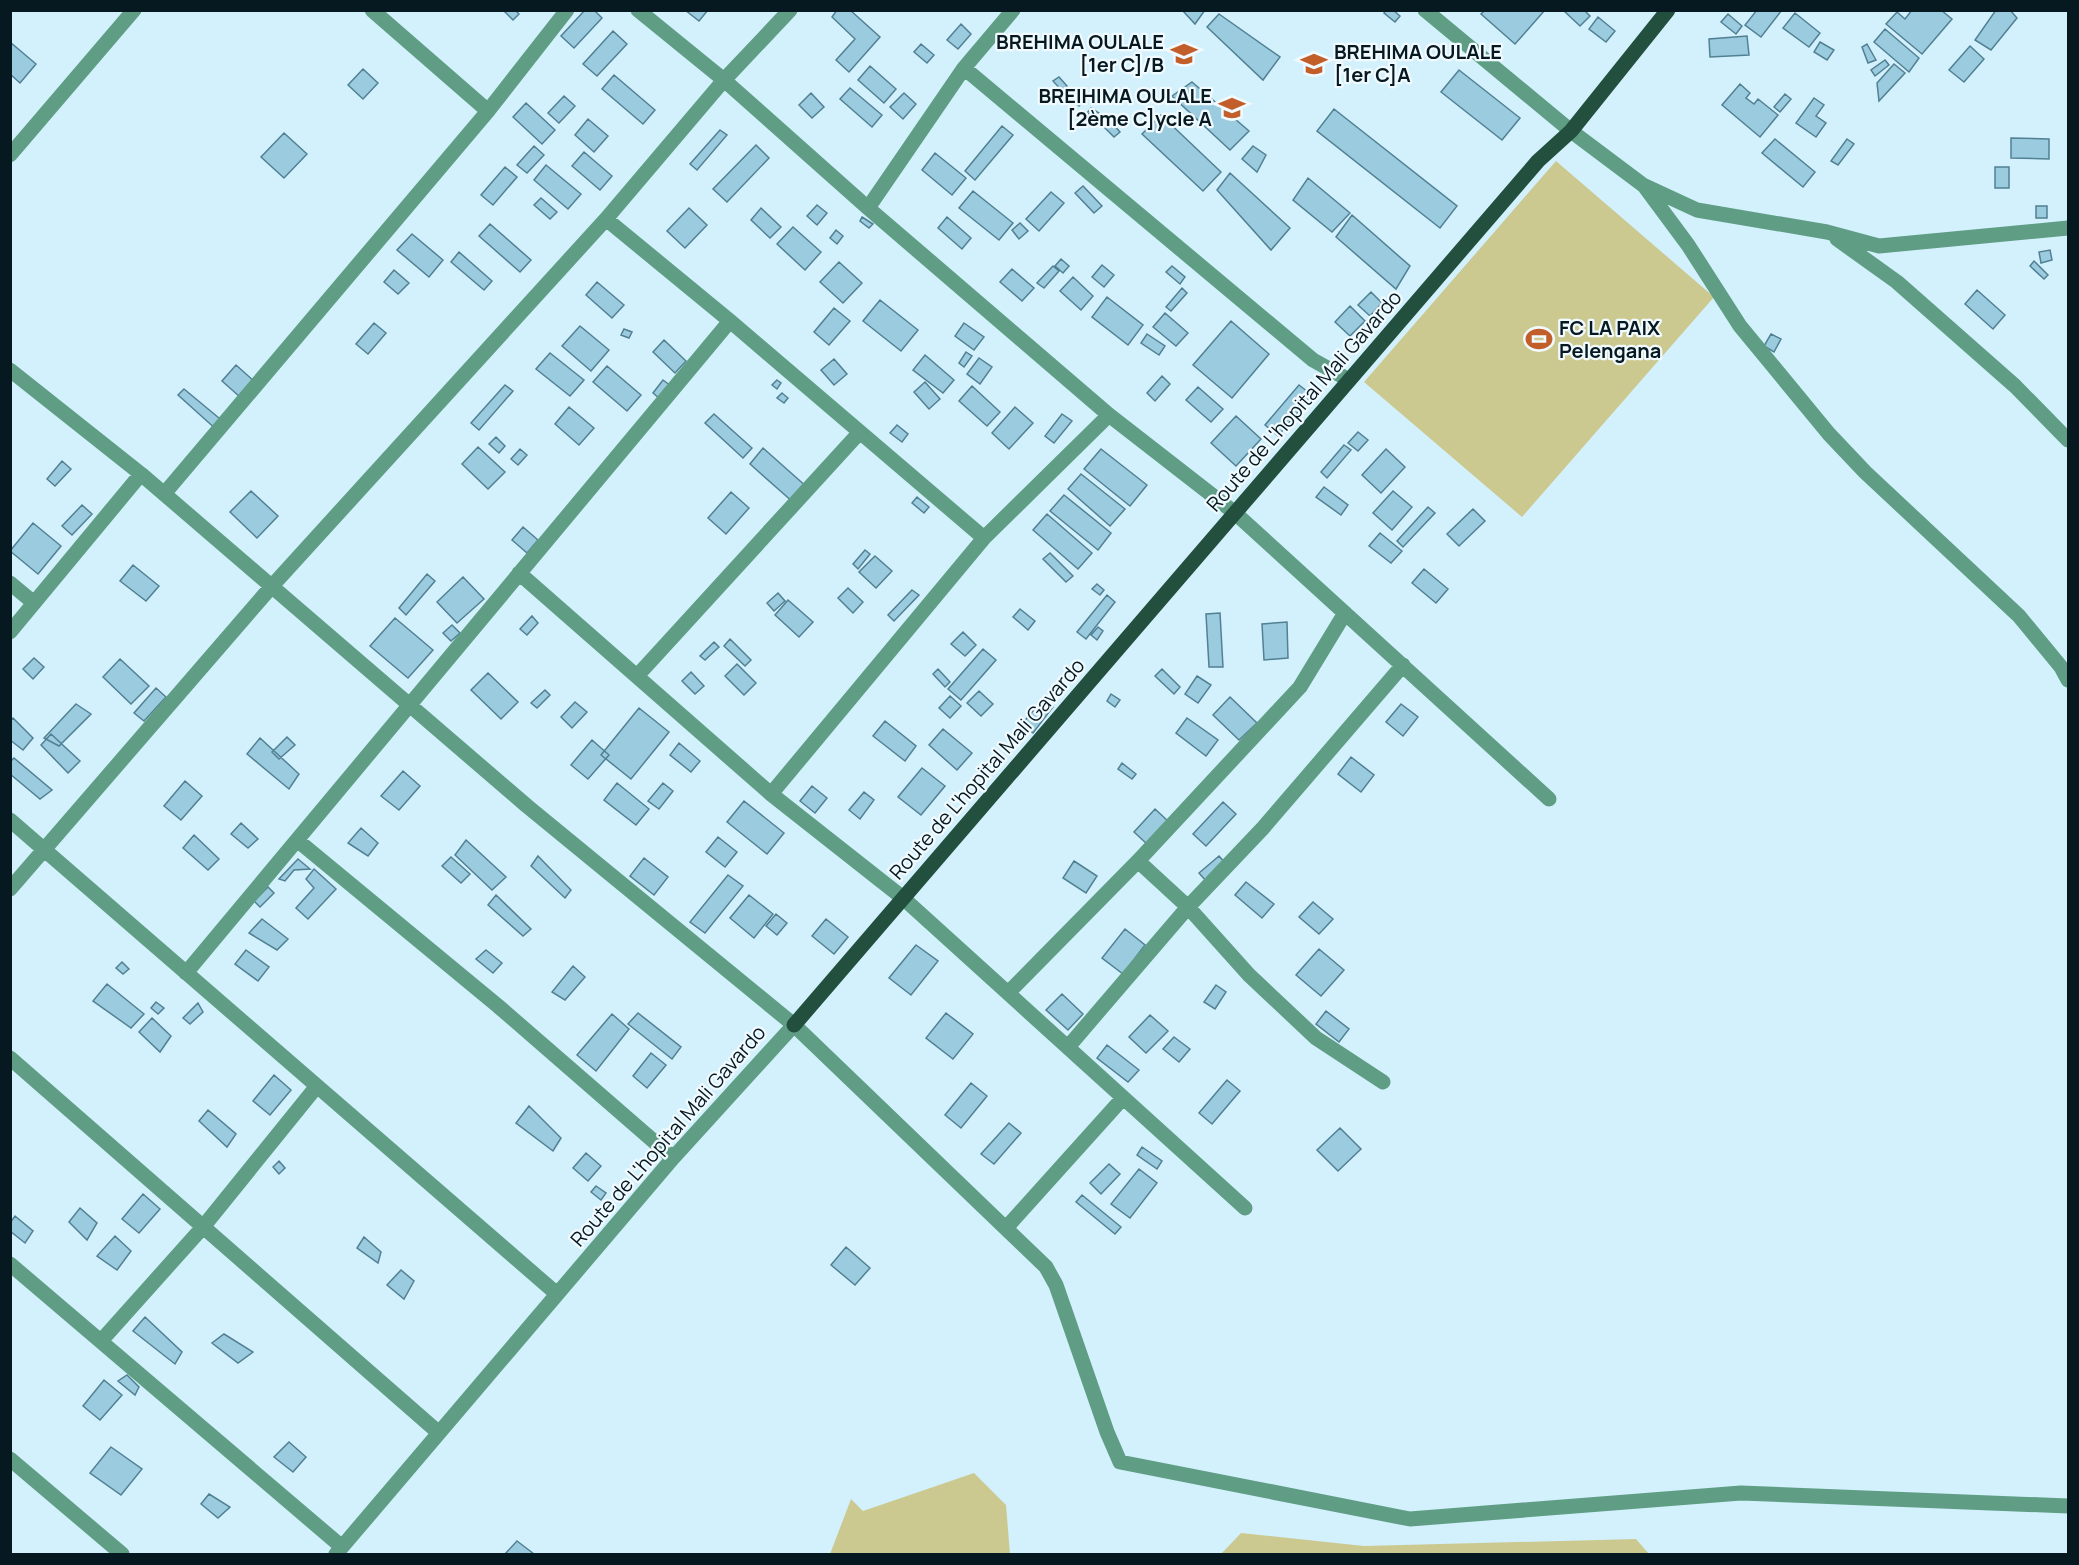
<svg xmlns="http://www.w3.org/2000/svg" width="2079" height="1565" viewBox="0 0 2079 1565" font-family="Manrope,sans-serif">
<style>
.green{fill:#ccc990}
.building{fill:#9bcbdf;stroke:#528093;stroke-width:1.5}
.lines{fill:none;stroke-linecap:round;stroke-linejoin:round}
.minor{stroke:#5f9e84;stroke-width:15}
.major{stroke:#234f3e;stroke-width:15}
.labels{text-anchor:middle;stroke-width:4.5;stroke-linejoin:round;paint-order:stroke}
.poi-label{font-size:20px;font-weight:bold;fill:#061920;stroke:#f1fafe;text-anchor:end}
.street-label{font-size:20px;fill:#061920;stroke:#f1fafe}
</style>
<rect width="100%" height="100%" fill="#d3f1fd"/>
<path class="green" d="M1556,161L1714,297L1522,517L1364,382Z
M974,1473L1006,1505L1010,1554H830L851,1499L863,1511Z
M1241,1533L1364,1546L1636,1539L1649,1554H1221Z"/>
<path class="building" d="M503,10H515L519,14L513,20Z
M585,10H594L602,18L574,48L561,36Z
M685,10H708L699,21Z
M837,10H850L880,37L849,72L836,60L855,39L832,17Z
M1205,10L1195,24L1183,11L1184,10Z
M1386,10H1393L1400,16L1395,22L1384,13Z
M1485,10H1545L1515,44L1481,14Z
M1563,10H1584L1590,16L1580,26Z
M1757,10H1782L1761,37L1745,25Z
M1912,10H1941L1952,19L1922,54L1886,24L1897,12L1905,19Z
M1996,10H2010L2017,18L1991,50L1975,40Z
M1795,13L1820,33L1809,47L1783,28Z
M1219,14L1280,57L1263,80L1207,27Z
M1728,14L1742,26L1736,34L1721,22Z
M1598,17L1615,31L1606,42L1589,29Z
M961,24L971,34L958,49L947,40Z
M1885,29L1919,58L1909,72L1874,42Z
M613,31L627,44L597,76L583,64Z
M1747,36L1749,55L1710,57L1709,39Z
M10,42L36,64L20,83L10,74Z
M1820,42L1834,50L1827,60L1814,52Z
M921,44L934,55L927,63L914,52Z
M1867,44L1876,60L1868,63L1862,47Z
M1970,46L1984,59L1964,82L1949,70Z
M1885,60L1889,65L1875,76L1871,70Z
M1894,64L1905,73L1879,101L1877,83Z
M870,66L896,89L884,103L858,80Z
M363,69L378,83L363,99L348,85Z
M1459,70L1520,118L1502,140L1441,92Z
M614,75L655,110L643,124L602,89Z
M1059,77L1067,86L1062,91L1053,81Z
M1192,82L1249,131L1230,150L1172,96Z
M1740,84L1750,93L1746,98L1754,104L1758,99L1778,115L1760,137L1722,105Z
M850,88L882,115L872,127L840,99Z
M1073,91L1084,100L1079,106L1069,97Z
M811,93L824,107L812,118L799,105Z
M904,93L916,104L903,119L890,107Z
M1785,94L1791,99L1780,112L1774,107Z
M564,96L575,106L559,123L548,113Z
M1814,98L1824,105L1816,116L1826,123L1816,137L1796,123Z
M526,103L555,130L542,144L513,117Z
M1091,108L1102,115L1098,121L1087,113Z
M1334,109L1457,206L1440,228L1317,131Z
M1161,115L1221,172L1203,191L1142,134Z
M588,119L608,136L594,152L575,135Z
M1111,122L1120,132L1114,137L1105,128Z
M1002,126L1013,135L975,180L965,171Z
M720,130L727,135L697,170L690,164Z
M284,133L307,154L284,178L261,157Z
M2011,138L2049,139V159L2011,158Z
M1775,139L1815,172L1803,187L1762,153Z
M1847,139L1854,144L1838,165L1831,161Z
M756,145L769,158L727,202L713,189Z
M534,146L544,155L527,173L517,165Z
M1253,146L1266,155L1257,172L1242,159Z
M584,152L612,176L600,190L572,166Z
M935,153L966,178L952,195L922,170Z
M546,165L581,194L568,209L534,180Z
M505,167L517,177L493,205L481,195Z
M1995,167H2009V188H1995Z
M1230,173L1290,228L1271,250L1217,190Z
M1308,178L1350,213L1332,232L1293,200Z
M1083,186L1102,206L1094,213L1075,193Z
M973,191L1013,223L999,240L959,208Z
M1051,192L1064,203L1039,231L1026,219Z
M541,198L557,212L550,219L534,205Z
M817,205L827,213L817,225L807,216Z
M2036,206H2047V218H2036Z
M689,208L707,225L685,248L667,231Z
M761,208L781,227L770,238L751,220Z
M1352,215L1410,266L1396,289L1336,237Z
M862,217L873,224L869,228L860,221Z
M947,217L971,238L962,249L938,228Z
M1020,223L1028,231L1019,239L1012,230Z
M490,224L531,260L520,272L479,236Z
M793,227L821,252L805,270L777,244Z
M836,230L843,236L837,244L830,238Z
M412,234L443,260L429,277L397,250Z
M2050,250L2052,260L2041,263L2039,252Z
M459,252L492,281L484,290L451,262Z
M1061,259L1069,266L1063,273L1055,266Z
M2034,261L2048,275L2044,279L2030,266Z
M839,262L862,283L843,303L820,282Z
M1102,265L1114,275L1104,287L1092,277Z
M1053,266L1059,271L1044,288L1037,283Z
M1172,266L1185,277L1180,284L1166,272Z
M1012,269L1034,288L1022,301L1000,282Z
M394,270L409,283L398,294L384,282Z
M1073,277L1093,296L1081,310L1060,291Z
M597,282L624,305L612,318L586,295Z
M1182,288L1187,293L1171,311L1166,307Z
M1977,290L2005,315L1993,329L1965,304Z
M1371,292L1382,303L1370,316L1358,305Z
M1107,297L1143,325L1128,345L1092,317Z
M880,300L918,330L901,351L863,321Z
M1350,306L1365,321L1350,336L1335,322Z
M834,308L850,321L829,345L814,332Z
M1165,313L1188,333L1176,346L1153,327Z
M1231,321L1269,354L1232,398L1193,365Z
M374,323L386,333L368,354L356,344Z
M964,323L984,337L974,350L955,336Z
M580,326L609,350L591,371L562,346Z
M624,329L632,332L629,338L621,335Z
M1147,334L1165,346L1159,355L1141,343Z
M1771,334L1781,339L1774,352L1764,346Z
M664,340L686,361L675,373L653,352Z
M966,352L972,356L964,367L959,363Z
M550,353L584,380L570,396L536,369Z
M925,355L954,380L943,393L913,370Z
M979,358L992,367L980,384L967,374Z
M834,359L847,374L834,385L821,370Z
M236,365L255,382L240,397L222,381Z
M607,366L641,395L627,411L593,382Z
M1162,376L1170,384L1155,401L1147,393Z
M663,380L671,386L660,399L653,393Z
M777,380L781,383L777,389L772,385Z
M925,382L940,399L929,409L914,392Z
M505,385L513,391L479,430L471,423Z
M1299,385L1312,395L1278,436L1265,425Z
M972,386L1000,412L987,426L959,401Z
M1198,387L1223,409L1211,422L1186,400Z
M184,389L225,423L218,431L178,395Z
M782,393L788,398L784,403L777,398Z
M569,407L594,428L579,445L555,424Z
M1015,407L1033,423L1009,449L992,433Z
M714,414L752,448L743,458L705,423Z
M1062,414L1072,421L1054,443L1045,436Z
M1236,416L1261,439L1236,466L1211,443Z
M897,425L908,434L902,442L890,433Z
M1358,432L1368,440L1358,451L1348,443Z
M496,437L505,446L499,453L489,444Z
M1344,445L1351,450L1327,478L1321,472Z
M478,447L505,472L488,489L462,464Z
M763,448L808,488L794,503L750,464Z
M520,449L527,455L518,465L511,459Z
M1101,449L1147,485L1130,506L1084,469Z
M1386,449L1405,467L1381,493L1362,475Z
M62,461L71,469L55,486L47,479Z
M1081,474L1125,509L1110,526L1068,489Z
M1324,487L1348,505L1341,515L1316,497Z
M251,491L278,516L257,538L230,512Z
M1393,491L1412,507L1392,530L1373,513Z
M731,492L749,508L726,534L708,518Z
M1064,495L1111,533L1098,550L1050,511Z
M917,497L929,507L924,513L912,503Z
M82,505L92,514L72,535L62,526Z
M1428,507L1435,513L1403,547L1397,541Z
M1473,509L1485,521L1459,546L1447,534Z
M1047,514L1092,553L1078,569L1033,530Z
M33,523L61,546L38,574L10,551Z
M523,527L538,540L527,553L512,540Z
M1380,533L1402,551L1391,563L1369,546Z
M865,550L870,554L858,569L853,564Z
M1050,553L1073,576L1066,582L1043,559Z
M875,556L892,571L876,588L859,572Z
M133,565L159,586L146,601L120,581Z
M1424,569L1448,589L1436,603L1412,583Z
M427,574L435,581L406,615L399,608Z
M463,577L484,599L457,623L437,602Z
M1097,584L1104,590L1100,595L1092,589Z
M848,588L863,602L853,613L838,598Z
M912,590L919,595L894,621L888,615Z
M778,593L785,601L774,611L767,603Z
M1107,595L1115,602L1086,639L1077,632Z
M788,600L813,622L799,637L775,615Z
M1020,609L1035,621L1028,630L1013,617Z
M1220,613L1223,667H1209L1206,614Z
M532,616L538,623L527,635L520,629Z
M395,618L433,650L408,678L370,646Z
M1287,622L1288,658L1264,660L1262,624Z
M452,625L460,633L451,641L443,633Z
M1098,627L1103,631L1097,640L1091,635Z
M963,632L976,645L965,656L951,644Z
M730,639L751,660L745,666L724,646Z
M714,642L719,647L705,660L700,656Z
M983,649L996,660L961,700L948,689Z
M34,658L44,667L33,679L23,669Z
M120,659L149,686L131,704L103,677Z
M737,664L756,683L744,695L725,676Z
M938,669L950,682L945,687L933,674Z
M1162,669L1180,687L1174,694L1155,676Z
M691,672L704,686L695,694L682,681Z
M488,673L518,702L501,719L471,690Z
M1197,676L1211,685L1198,703L1185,694Z
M156,688L166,697L144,721L134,713Z
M545,690L550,695L537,708L531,703Z
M979,691L993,704L981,716L967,703Z
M1111,694L1120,700L1115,707L1107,701Z
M950,696L961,706L950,718L939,708Z
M1230,697L1257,723L1239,740L1213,715Z
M1043,699L1053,707L1033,733L1022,724Z
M575,702L587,712L572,728L561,717Z
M76,704L91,714L59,746L44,738Z
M1401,704L1418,717L1403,736L1386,722Z
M639,708L669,732L631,779L601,755Z
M13,718L33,738L23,750L10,740V721Z
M1187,718L1218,740L1206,756L1176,733Z
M885,721L916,746L905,761L873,736Z
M943,729L972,753L957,770L929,745Z
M51,734L80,761L68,773L41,745Z
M287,737L295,745L279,759L272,752Z
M260,738L299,774L289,789L247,754Z
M592,740L609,755L588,779L571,765Z
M679,743L700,761L691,772L670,755Z
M1351,757L1374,775L1361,792L1338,774Z
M14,758L52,790L40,799L10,774V762Z
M1122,763L1136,774L1132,779L1118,769Z
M922,768L945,786L921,815L898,797Z
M403,771L420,786L399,810L381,796Z
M185,781L202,796L181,820L164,806Z
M617,783L649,809L636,825L604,800Z
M663,783L673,791L659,809L648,801Z
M812,786L827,798L815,813L800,801Z
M864,792L874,800L860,819L849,810Z
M744,801L784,833L767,854L727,822Z
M1223,802L1236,814L1206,846L1193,834Z
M1155,809L1168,821L1147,844L1134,832Z
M241,823L258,839L248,848L231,834Z
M361,828L378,843L368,856L348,843Z
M194,835L219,859L208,870L183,848Z
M718,837L737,852L725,867L706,852Z
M466,840L506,877L492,890L455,855Z
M538,856L571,890L565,898L531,866Z
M1219,856L1226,864L1207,882L1199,873Z
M451,857L470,874L461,883L442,866Z
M644,858L668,877L654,895L630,876Z
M298,859L310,869L294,870L285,881L279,879Z
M1074,861L1097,876L1086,893L1063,878Z
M314,869L336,889L308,919L296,908L314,888L306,879Z
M728,875L743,886L705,933L690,922Z
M1246,882L1274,904L1262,918L1235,895Z
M268,887L274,893L260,907L254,901Z
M496,895L531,929L523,936L488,905Z
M749,895L773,914L754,938L730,918Z
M1313,902L1333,919L1319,934L1299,917Z
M776,914L787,923L777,935L766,926Z
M262,919L288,939L277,950L249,933Z
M826,919L848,937L834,954L812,936Z
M1125,929L1145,945L1123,974L1102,958Z
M916,945L938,961L911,995L889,978Z
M1319,949L1344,970L1321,996L1296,975Z
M246,950L269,967L258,981L235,964Z
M486,950L502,963L493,973L476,959Z
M122,962L129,969L123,974L116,968Z
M573,966L585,977L565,1000L552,992Z
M107,984L144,1014L131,1028L93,1001Z
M1216,985L1226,992L1215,1009L1204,1002Z
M1062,994L1083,1014L1068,1030L1046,1010Z
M156,1002L164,1008L158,1014L151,1008Z
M198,1003L203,1012L190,1024L183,1018Z
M1326,1011L1349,1029L1339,1042L1316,1024Z
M638,1013L681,1047L672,1059L628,1024Z
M946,1013L973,1034L953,1059L926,1038Z
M612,1014L629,1029L596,1071L577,1055Z
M1150,1015L1168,1031L1146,1053L1129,1037Z
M152,1018L171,1036L160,1052L139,1032Z
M1174,1037L1190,1049L1179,1062L1163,1049Z
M1107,1045L1139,1070L1128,1082L1097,1058Z
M651,1053L666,1065L647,1088L633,1076Z
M274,1075L291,1090L270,1115L253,1101Z
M1227,1080L1240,1091L1212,1124L1199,1113Z
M971,1083L987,1096L961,1128L945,1115Z
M529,1106L561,1138L553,1151L516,1123Z
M208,1110L236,1134L227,1147L199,1121Z
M1009,1123L1021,1133L994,1164L981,1154Z
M1340,1128L1361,1149L1338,1171L1317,1150Z
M1142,1147L1162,1161L1157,1169L1137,1155Z
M586,1153L601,1166L588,1181L573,1168Z
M279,1161L285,1168L279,1174L273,1167Z
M1109,1164L1120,1174L1101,1194L1090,1183Z
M1139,1169L1157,1183L1130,1218L1111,1204Z
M596,1186L606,1193L601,1200L591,1192Z
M143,1194L160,1209L139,1233L122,1219Z
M1082,1195L1121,1227L1115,1234L1076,1202Z
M80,1208L97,1223L87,1240L69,1222Z
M15,1216L33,1231L25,1243L10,1231V1223Z
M115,1236L131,1251L117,1270L97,1256Z
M364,1237L381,1252L378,1263L357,1248Z
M846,1247L870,1268L855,1285L831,1265Z
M401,1270L414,1281L404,1299L387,1285Z
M145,1317L182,1352L175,1364L133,1331Z
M224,1334L253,1352L238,1363L212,1343Z
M127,1375L139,1387L135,1395L118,1381Z
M104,1380L122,1395L100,1420L83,1406Z
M289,1442L306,1457L293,1472L274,1457Z
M111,1447L142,1469L121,1495L90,1473Z
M209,1494L230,1507L218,1518L201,1504Z
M517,1541L534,1554H505Z"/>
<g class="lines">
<path class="minor" d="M372,10L488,111
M638,10L724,80L868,208L1109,415L1235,513L1549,799
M1425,10L1571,131L1643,185L1697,210L1827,232L1879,246L2068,228
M964,68L1313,360L1349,380
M10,155L134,10
M1645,187L1688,245L1740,326L1829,434L1865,472L2019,616L2061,667L2068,680
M868,208L964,68L1013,10
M606,219L730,321L984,538
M1837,239L1897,282L2015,386L2068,440
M10,370L141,474L527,806L794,1025L1046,1267L1056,1285L1107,1432L1120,1462L1410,1519L1741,1493L2068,1506
M164,494L488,111L567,10
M519,573L771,794L903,898L1245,1208
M10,583L34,603
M10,632L141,474
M637,676L860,432
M771,794L984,538L1109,415
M10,820L557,1294
M297,840L498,1006L673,1158
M1138,861L1188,907L1249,975L1316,1038L1383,1082
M10,889L272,586L606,219L724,80L790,10
M186,973L730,321
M1008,993L1138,861L1300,687L1345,613
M1068,1047L1188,907L1263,828L1403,665
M10,1058L439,1433
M1006,1228L1123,1098
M10,1264L342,1547
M101,1341L203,1227L317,1086
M10,1459L122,1554
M336,1554L673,1158L794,1025"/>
<path class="major" d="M794,1025L1538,161L1571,131L1668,10"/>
</g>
<defs>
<g id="school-bare" transform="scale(2.07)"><path d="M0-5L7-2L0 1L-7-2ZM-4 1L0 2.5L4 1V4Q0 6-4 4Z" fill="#c25e29" stroke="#f1fafe" stroke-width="2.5" paint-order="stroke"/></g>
<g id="stadium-bare" transform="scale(2.07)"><path d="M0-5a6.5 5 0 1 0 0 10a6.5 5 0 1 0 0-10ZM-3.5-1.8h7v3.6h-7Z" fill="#c25e29" stroke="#f1fafe" stroke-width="2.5" paint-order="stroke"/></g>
</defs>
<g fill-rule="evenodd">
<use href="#school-bare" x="1184" y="54"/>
<use href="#school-bare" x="1314" y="64"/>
<use href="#school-bare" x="1232" y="108"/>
<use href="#stadium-bare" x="1539" y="339"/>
</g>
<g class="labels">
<g class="poi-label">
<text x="1164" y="49">BREHIMA OULALE<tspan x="1164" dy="23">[1er C]/B</tspan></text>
<text x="1334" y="59" text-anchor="start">BREHIMA OULALE<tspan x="1334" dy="23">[1er C]A</tspan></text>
<text x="1212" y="103">BREIHIMA OULALE<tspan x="1212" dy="23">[2ème C]ycle A</tspan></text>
<text x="1559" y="335" text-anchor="start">FC LA PAIX<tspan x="1559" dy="23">Pelengana</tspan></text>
</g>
<g class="street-label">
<text transform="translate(1304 401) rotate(-49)" y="7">Route de L'hopital Mali Gavardo</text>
<text transform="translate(987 769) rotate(-49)" y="7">Route de L'hopital Mali Gavardo</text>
<text transform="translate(668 1136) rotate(-49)" y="7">Route de L'hopital Mali Gavardo</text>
</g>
</g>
<rect width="2079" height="1565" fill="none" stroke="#061920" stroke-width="24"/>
</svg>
